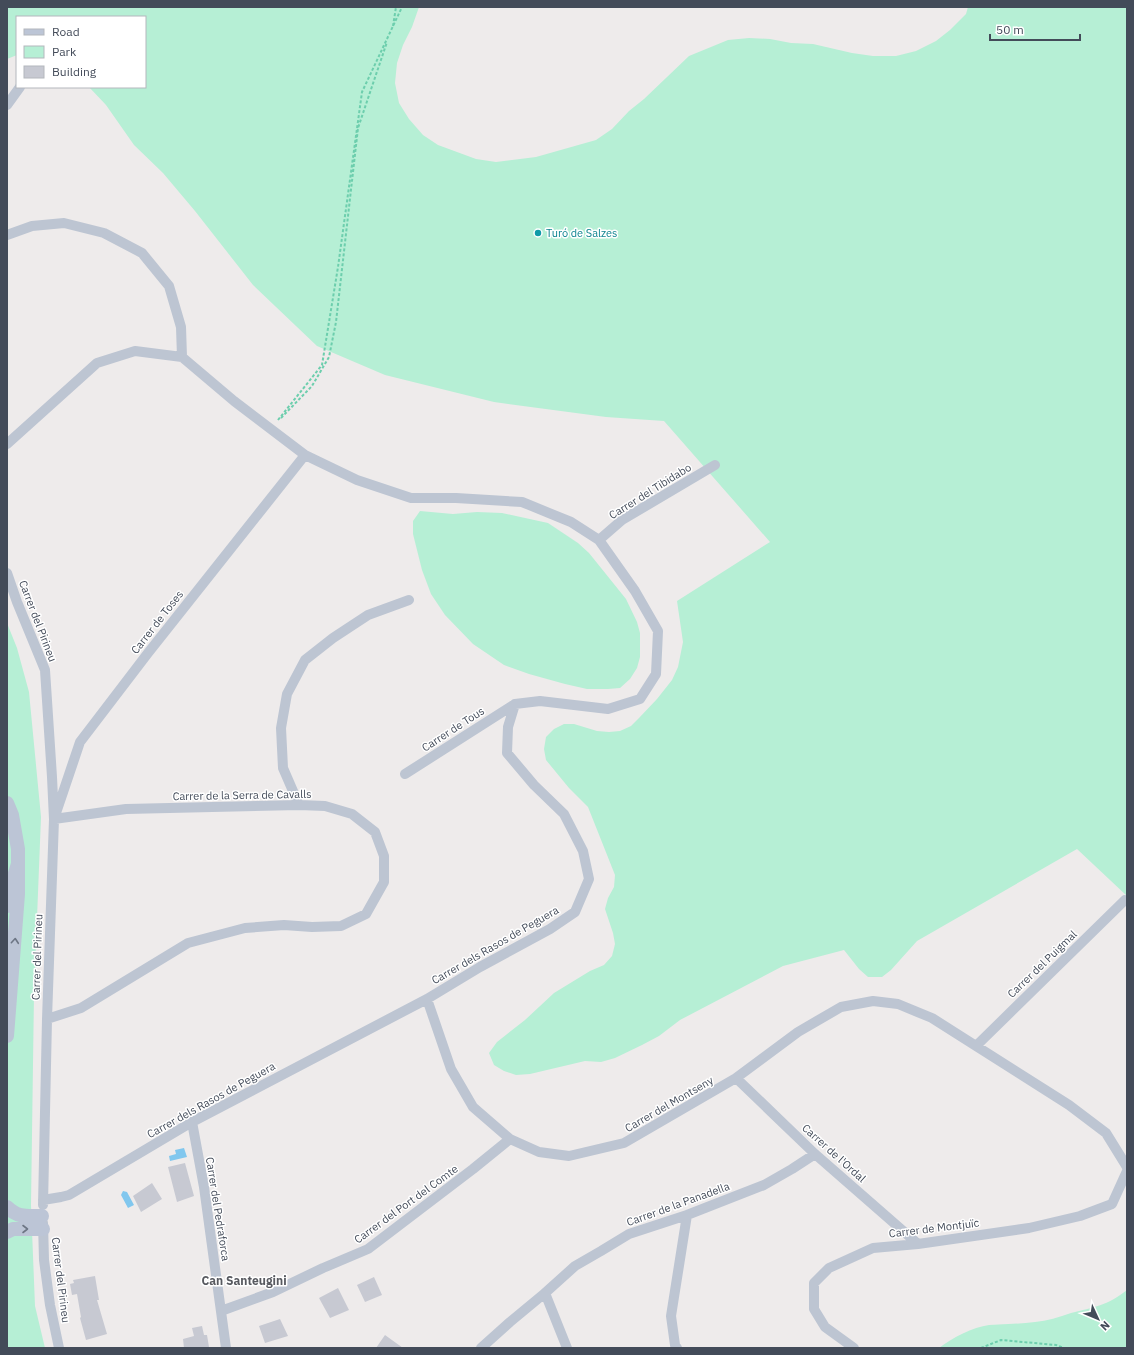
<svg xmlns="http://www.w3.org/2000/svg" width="1134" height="1355" viewBox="0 0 1134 1355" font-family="'IBM Plex Sans',sans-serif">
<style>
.green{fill:#b6efd5}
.water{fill:#81c7ee}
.building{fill:#c7c9d2}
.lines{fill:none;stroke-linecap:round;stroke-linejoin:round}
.path{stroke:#6dcead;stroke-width:2;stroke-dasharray:3 2;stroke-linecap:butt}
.street{stroke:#bdc5d2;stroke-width:10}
.secondary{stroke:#bcc5d6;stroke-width:14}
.oneway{stroke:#6d7685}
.culture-dot{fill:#0f9aa8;stroke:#fff;stroke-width:1.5}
.labels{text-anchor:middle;stroke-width:3;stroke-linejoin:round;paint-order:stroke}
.culture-label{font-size:11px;fill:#0d838f;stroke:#fff;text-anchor:start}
.street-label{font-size:11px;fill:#434b59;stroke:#fff}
.neighbourhood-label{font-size:12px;font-weight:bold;fill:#585a60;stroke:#fff}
</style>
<rect width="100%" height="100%" fill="#eeebeb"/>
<path class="green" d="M7,7H419L412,27L403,45L397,63L395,83L399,103L409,119L423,135L438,145L476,159L496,162L536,157L596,140L612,129L629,111L644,99L689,56L728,40L749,38L770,39L791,43L813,44L852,53L873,56H896L916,51L936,41L950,30L966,14L968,7H1127V896L1077,849L917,941L891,970L882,977H868L859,969L844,950L783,966L680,1020L659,1036L642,1045L615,1058L601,1062L585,1061L530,1074L516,1075L504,1071L494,1065L489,1053L497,1042L525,1020L554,993L590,971L604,965L612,956L615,944L613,933L605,909L608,898L614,887L615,875L588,807L569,788L546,760L544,749L546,737L554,729L564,724H574L597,731L609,732L620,731L631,726L639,718L657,699L672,680L678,667L683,642L677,601L770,542L664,421L606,417L494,402L385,375L317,346L253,285L195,211L163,173L134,145L106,105L89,87H145V17H17V55L7,59Z
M420,511L453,514L477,512L502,513L548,523L578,543L589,553L626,599L637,622L640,633V657L637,668L630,679L620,688L608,689H587L565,684L529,674L504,665L473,644L445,615L431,594L422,570L413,534V521Z
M7,623L17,648L29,692L41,817L34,994L31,1205L35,1306L45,1348H7Z
M1127,1290V1348H939C952,1338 973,1327 989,1325C1004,1324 1020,1324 1035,1322C1047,1321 1059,1317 1071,1313C1094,1307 1107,1306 1127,1290Z"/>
<path class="water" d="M184,1148L187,1157L170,1161L169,1156L176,1154L175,1150Z
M123,1191L127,1192L134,1205L128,1208L121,1195Z"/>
<path class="building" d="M185,1163L194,1196L177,1202L168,1167Z
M152,1183L162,1199L141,1212L133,1196Z
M95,1276L99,1300H97L107,1334L86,1340L80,1318L81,1317L77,1294L72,1295L70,1284L74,1283L73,1280Z
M374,1277L382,1295L365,1302L357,1285Z
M338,1288L349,1310L330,1318L319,1298Z
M280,1319L288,1336L265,1343L259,1326Z
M202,1326L204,1335H207L209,1347L201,1348H184L183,1339L194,1336L192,1328Z
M385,1335L403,1348H376Z"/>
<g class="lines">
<path class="path" d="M393,26L396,7
M281,418L312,386L329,357L336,322L358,128L387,42
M278,420L322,365L338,267L362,92L402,7
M981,1348L1001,1340L1056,1345L1064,1348"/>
<path class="street" d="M7,105L20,87
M7,235L32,226L64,223L104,233L142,253L169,286L181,327L182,357
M7,444L97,363L135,351L182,357L234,401L305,455L357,480L411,498H456L522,502L571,522L599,540L635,591L658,631L656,674L640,699L608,709L540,701L515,704L508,727L507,753L534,785L564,814L583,851L589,879L575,912L550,929L480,967L427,999L192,1122L69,1195L61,1197L43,1200
M599,540L622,520L715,465
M7,573L17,602L45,670L52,777L54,819L47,1019L43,1205
M405,774L515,704
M299,805L283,768L281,728L287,694L305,660L333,638L368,615L409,600
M427,999L451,1069L473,1107L510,1139L539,1152L569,1156L624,1143L736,1078L798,1032L841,1007L873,1001L898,1004L932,1018L1069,1105L1106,1133L1127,1167
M47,1019L81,1008L188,943L245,928L284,925L312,927L341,926L366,914L384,882V856L375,832L352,814L325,806L299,805L126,809L54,819L80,742L148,653L305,455
M976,1046L1125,900
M736,1078L815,1154L918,1244
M192,1122L204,1187L226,1348
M43,1223L44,1260L50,1305L59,1348
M545,1293L567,1348
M221,1311L273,1292L323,1268L368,1249L473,1169L510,1139
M481,1348L510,1322L545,1293L575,1266L601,1251L629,1234L687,1215L764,1185L792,1169L815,1154
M677,1348L675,1345L671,1316L687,1215
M854,1348L825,1327L814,1309V1283L829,1268L873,1248L918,1244L1029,1228L1080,1216L1112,1204L1127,1171"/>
<path class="secondary" d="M7,803L12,815L18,849V864L10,889L7,906
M7,1036L18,894V864
M7,1207C18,1218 27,1216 42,1216
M7,1232L13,1229H43"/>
</g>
<defs><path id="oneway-chevron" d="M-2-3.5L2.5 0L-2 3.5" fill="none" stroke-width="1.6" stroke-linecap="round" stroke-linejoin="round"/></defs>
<g class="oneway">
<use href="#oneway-chevron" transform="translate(15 941) rotate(-85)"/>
<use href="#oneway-chevron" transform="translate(25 1229)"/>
</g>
<circle class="culture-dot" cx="538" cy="233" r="4"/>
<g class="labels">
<g class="culture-label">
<text x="546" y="237">Turó de Salzes</text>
</g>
<g class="street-label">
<text transform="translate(650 491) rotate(-32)" y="4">Carrer del Tibidabo</text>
<text transform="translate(38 621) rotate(69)" y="4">Carrer del Pirineu</text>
<text transform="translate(157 622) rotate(-52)" y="4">Carrer de Toses</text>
<text transform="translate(453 729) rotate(-33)" y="4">Carrer de Tous</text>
<text transform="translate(242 795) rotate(-1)" y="4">Carrer de la Serra de Cavalls</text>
<text transform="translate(495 945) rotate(-30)" y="4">Carrer dels Rasos de Peguera</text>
<text transform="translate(37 957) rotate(-88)" y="4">Carrer del Pirineu</text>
<text transform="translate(1042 964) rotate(-44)" y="4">Carrer del Puigmal</text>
<text transform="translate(211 1100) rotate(-29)" y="4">Carrer dels Rasos de Peguera</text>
<text transform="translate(669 1104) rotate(-30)" y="4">Carrer del Montseny</text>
<text transform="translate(834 1153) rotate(42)" y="4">Carrer de l'Ordal</text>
<text transform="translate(406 1204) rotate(-36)" y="4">Carrer del Port del Comte</text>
<text transform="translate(678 1204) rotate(-20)" y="4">Carrer de la Panadella</text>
<text transform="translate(218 1209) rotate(81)" y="4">Carrer del Pedraforca</text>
<text transform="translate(934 1228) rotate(-7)" y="4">Carrer de Montjuïc</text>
<text transform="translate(61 1280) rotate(83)" y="4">Carrer del Pirineu</text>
</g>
<g class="neighbourhood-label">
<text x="244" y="1285">Can Santeugini</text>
</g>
</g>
<rect width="1134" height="1355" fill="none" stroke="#434b59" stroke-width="16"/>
<rect x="16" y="16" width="130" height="72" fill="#ffffff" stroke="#b4b7bd"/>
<rect x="24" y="29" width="20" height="6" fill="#bcc5d6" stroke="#b4b7bd"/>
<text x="52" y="36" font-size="12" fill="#434b59">Road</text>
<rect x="24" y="46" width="20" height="12" fill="#b6efd5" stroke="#b4b7bd"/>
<text x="52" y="56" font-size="12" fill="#434b59">Park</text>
<rect x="24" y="66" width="20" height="12" fill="#c7c9d2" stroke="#b4b7bd"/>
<text x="52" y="76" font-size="12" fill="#434b59">Building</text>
<g transform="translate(1098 1319) rotate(134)" stroke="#ffffff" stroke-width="3" paint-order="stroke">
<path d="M0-3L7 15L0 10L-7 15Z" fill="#434b59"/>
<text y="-6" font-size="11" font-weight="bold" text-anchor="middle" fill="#434b59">N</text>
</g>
<path d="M990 34v6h90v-6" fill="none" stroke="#434b59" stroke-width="2"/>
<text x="996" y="34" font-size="12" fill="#434b59" stroke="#ffffff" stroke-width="3" paint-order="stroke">50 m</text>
</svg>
